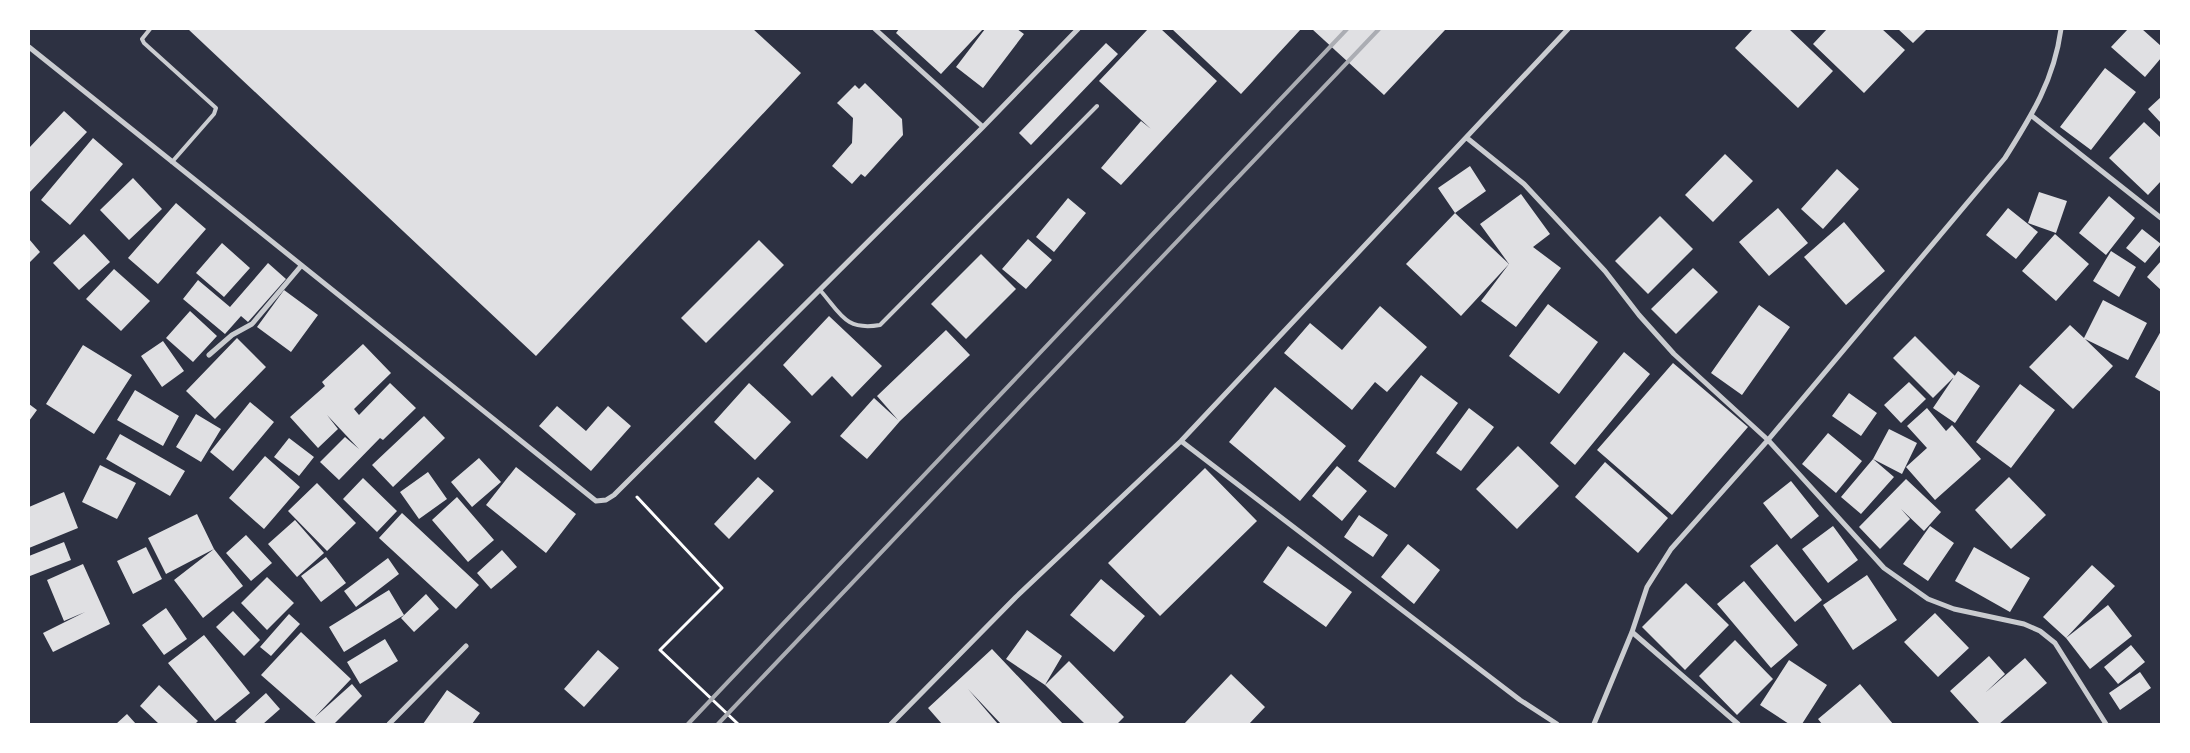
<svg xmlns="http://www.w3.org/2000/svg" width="2190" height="753" viewBox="0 0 2190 753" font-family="Commissioner,sans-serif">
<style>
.building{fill:#e0e0e3}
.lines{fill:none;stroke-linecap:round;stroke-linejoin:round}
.path{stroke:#fff;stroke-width:3}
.service{stroke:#caccd0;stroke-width:4}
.minor{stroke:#caccd0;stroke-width:5}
.rail{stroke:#abadb3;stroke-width:4}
</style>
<rect width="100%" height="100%" fill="#2d3142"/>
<path class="building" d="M188,29H753L801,73L536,356Z
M899,29H983L941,74L896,33Z
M985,29H1017L1024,34L983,88L956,67Z
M1148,29H1161L1217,81L1121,185L1101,168L1141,121L1151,129L1099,81Z
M1172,29H1301L1241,94Z
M1312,29H1443L1445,30L1384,95Z
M1753,29H1789L1833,71L1798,108L1735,48Z
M1827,29H1882L1905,50L1864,93L1813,44Z
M1898,29H1927L1913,43Z
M2128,29H2142L2161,46V58L2145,77L2111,47Z
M1106,43L1118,54L1031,145L1019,133Z
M2105,68L2136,92L2091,150L2060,127Z
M865,83L902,119L903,135L865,177L861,174L852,184L832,166L852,143L853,118L837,103L855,85L859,89Z
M2161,97V123L2148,109Z
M64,111L87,132L29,193V148Z
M2144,122L2161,138V181L2148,195L2109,158Z
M93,138L123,164L70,225L41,200Z
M1725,154L1753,181L1713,222L1685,195Z
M1470,166L1486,191L1455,213L1509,264L1480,224L1521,194L1550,234L1533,247L1561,268L1516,327L1481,301L1509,264L1461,316L1406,264L1455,213L1438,188Z
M1837,169L1859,189L1823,229L1801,209Z
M133,178L162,209L129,240L100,210Z
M2039,192L2067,201L2056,233L2028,223Z
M2109,196L2135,218L2106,255L2079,233Z
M1068,198L1086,213L1054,252L1036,237Z
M176,203L206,229L158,284L128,258Z
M1778,208L1808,243L1769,276L1739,242Z
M2008,208L2038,232L2016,259L1986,235Z
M1660,216L1693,249L1648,294L1615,261Z
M1844,222L1885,271L1846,305L1804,257Z
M2142,229L2161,244L2145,263L2126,248Z
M84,234L110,262L79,290L53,263Z
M2055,234L2089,264L2056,301L2022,271Z
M29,239L40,252L29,263Z
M1028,239L1052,260L1026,289L1002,269Z
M759,240L784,265L706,343L681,318Z
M222,243L250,268L224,297L196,273Z
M2111,251L2136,267L2119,297L2093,281Z
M981,254L1016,289L966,339L931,304Z
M2161,261V290L2147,277Z
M268,263L286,279L248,322L241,316L225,334L183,299L198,280L230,307Z
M1693,268L1718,292L1676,334L1651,309Z
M114,269L150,301L121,331L86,299Z
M284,290L318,315L291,352L257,327Z
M2103,300L2147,323L2128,360L2085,339L2113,366L2073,409L2029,367L2070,325L2084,338Z
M1548,304L1598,342L1559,394L1509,356Z
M1759,305L1790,327L1742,395L1711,373Z
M1380,306L1427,347L1387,392L1375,382L1352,410L1284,353L1310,323L1342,350Z
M190,311L217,336L193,362L166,338Z
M829,316L882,366L852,397L832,376L812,396L783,365Z
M946,330L970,355L900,421L867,459L840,436L874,398L898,420L877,396Z
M2161,331V392L2135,377Z
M1915,336L1955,376L1933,398L1893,358Z
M237,338L266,367L215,419L186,391Z
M163,341L184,371L162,387L141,356Z
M363,344L391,373L354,409L359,415L390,383L416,408L383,440L380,438L339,480L320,462L345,437L359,449L327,415L338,429L318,448L290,417L325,386L322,382Z
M83,345L132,375L94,434L46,404Z
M1624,352L1650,374L1575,465L1550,443Z
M1673,363L1748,427L1672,515L1597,450Z
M1958,371L1980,386L1955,423L1933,408Z
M1421,375L1458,403L1395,488L1358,461Z
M1909,382L1926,399L1901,423L1884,405Z
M749,383L791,422L755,460L714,422Z
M2020,384L2055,410L2011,468L1976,442Z
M1275,387L1346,446L1300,501L1229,442Z
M135,390L179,416L163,446L117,420Z
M1849,393L1877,413L1861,436L1832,416Z
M250,402L274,422L233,471L210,452Z
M29,404L37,410L29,421Z
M557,406L586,431L608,406L631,426L591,471L539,426Z
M1469,408L1494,427L1461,471L1436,453Z
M1927,408L1946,431L1952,425L1981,459L1935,500L1906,467L1927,448L1907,426Z
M196,414L221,429L201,462L176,447Z
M424,416L445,438L393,487L372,465Z
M1889,429L1917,443L1902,474L1873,459Z
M1828,433L1862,461L1836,493L1802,464Z
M120,434L185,471L170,496L106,459Z
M289,438L314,457L299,476L274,457Z
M1518,446L1559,486L1517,529L1476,489Z
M265,456L300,487L264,529L229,498Z
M479,458L501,482L472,507L451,482Z
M1873,459L1894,477L1861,514L1841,497Z
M1605,462L1668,518L1638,553L1575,497Z
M100,465L136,483L117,519L82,502Z
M1337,466L1367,491L1342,521L1312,496Z
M516,467L576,514L546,553L486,505Z
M1205,468L1257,521L1160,616L1108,563Z
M428,472L447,499L419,519L400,492Z
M758,477L774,491L729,539L714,524Z
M2009,477L2046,515L2011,549L1975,510Z
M363,478L397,511L377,532L343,499Z
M1906,479L1941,512L1924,531L1901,509L1910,519L1880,549L1859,527Z
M1791,481L1819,516L1791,539L1763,503Z
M317,483L356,523L327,551L288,511Z
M64,492L78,528L29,548V507Z
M457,497L494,540L468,562L432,520Z
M402,513L479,585L456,609L379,538Z
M197,514L214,549L243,586L203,618L174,580L214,549L166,574L148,538Z
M1359,515L1388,535L1373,557L1344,537Z
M295,520L324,553L297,577L268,544Z
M1833,526L1858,560L1828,583L1802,549Z
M1930,526L1954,543L1928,581L1903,564Z
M246,535L272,563L251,581L226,553Z
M64,542L71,560L30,576L29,556Z
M1408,544L1440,570L1414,604L1381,577Z
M1777,544L1822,600L1795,622L1750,566Z
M1288,546L1352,592L1326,627L1263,582Z
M146,547L162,579L133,594L117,561Z
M1974,547L2030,578L2010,612L1955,581Z
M502,550L517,567L491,589L477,573Z
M326,557L346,583L321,602L301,576Z
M388,558L399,574L356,607L344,591Z
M83,564L110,624L53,652L43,633L85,612L64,621L47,580Z
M2092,565L2115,586L2066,638L2108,605L2132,636L2090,669L2066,638L2043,617Z
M1867,575L1897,620L1853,650L1823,605Z
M267,577L294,603L267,630L241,603Z
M1101,579L1145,616L1114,652L1070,615Z
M1744,581L1798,645L1771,668L1717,604Z
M1686,583L1729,625L1685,670L1642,627Z
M389,590L404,615L344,652L329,627Z
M426,594L439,609L414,632L401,618Z
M166,608L187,639L164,655L142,625Z
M233,611L260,640L244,656L216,627Z
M1935,613L1969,648L1938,677L1904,642Z
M289,614L300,624L271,656L260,647Z
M1027,630L1062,656L1045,685L1006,659Z
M301,632L351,679L315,717L352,684L362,696L334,724H317L261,675Z
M204,635L250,693L215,721L168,663Z
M385,639L398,661L360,684L347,662Z
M1735,640L1773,679L1737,715L1699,676Z
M2131,645L2145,662L2118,684L2104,667Z
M992,649L1063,724H1001L968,689L998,724H942L928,708Z
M598,650L619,668L584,707L564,689Z
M1989,656L2005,674L1985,693L2025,658L2047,683L1999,724H1980L1950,691Z
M1789,660L1827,685L1802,724H1789L1760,705Z
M1069,661L1124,717L1117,724H1085L1045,685Z
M2140,672L2151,688L2120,710L2109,693Z
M1231,674L1265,707L1249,724H1184Z
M1860,684L1893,724H1822L1818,719Z
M159,685L198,721L195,724H159L140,706Z
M447,690L480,713L472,724H423Z
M266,693L280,709L263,724H238L235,721Z
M127,714L136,724H116Z"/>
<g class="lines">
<path class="path" d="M637,497L722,588L660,650L738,724"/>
<path class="service" d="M150,29L142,39L144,43L216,108L214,114L172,162
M820,290C841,314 845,331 880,325L1097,106"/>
<path class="minor" d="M875,29L983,127
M29,47L596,501L606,500L614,495L983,127L1078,29
M2032,116L2161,218
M1467,138L1524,184L1605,271L1639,315L1674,354L1768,440L1884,568L1928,599L1954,609L2024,624L2040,631L2055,643L2106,724
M209,355L232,335L252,324L301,266
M1181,441L1520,700L1557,724
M1632,632L1738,724
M389,724L466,646
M891,724L1016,597L1181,441L1568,29
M1594,724L1632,632L1647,587L1671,549L1768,440L2005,158C2032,115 2054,80 2061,29"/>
<path class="rail" d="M688,724L1347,29
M718,724L1379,29"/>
</g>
<rect width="2190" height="753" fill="none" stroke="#ffffff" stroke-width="60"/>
</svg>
